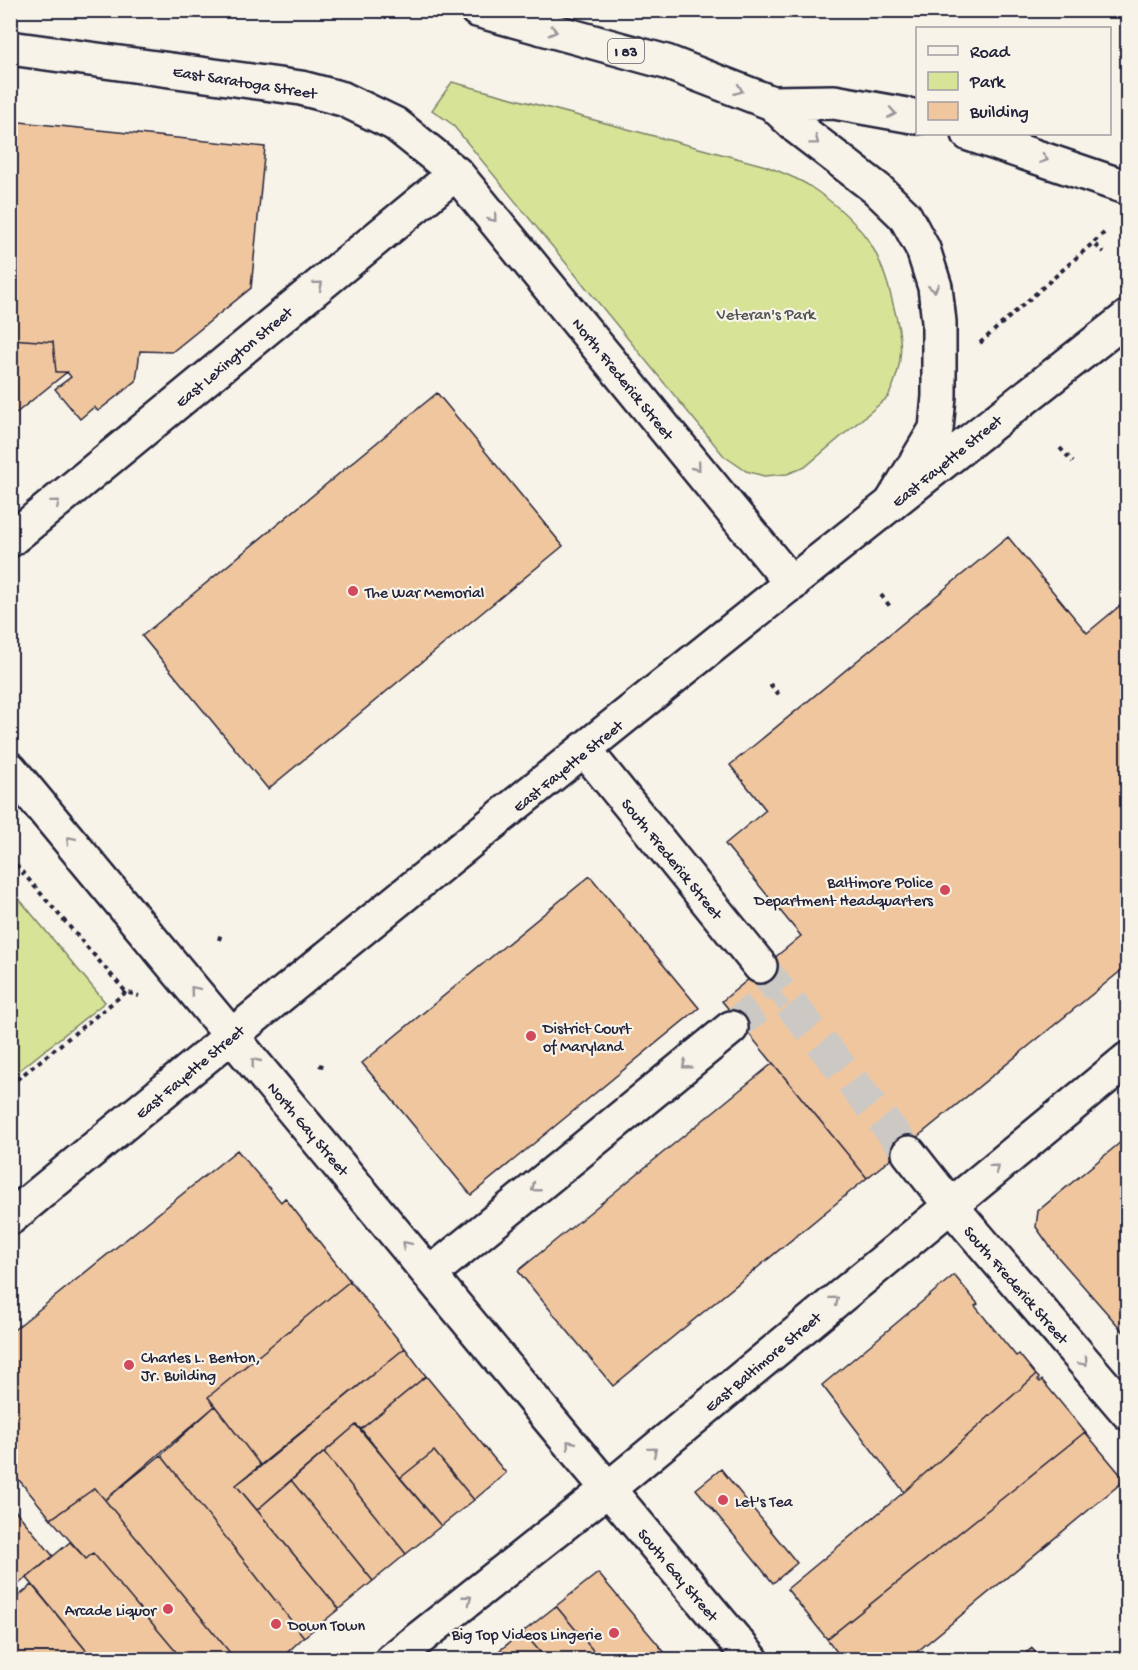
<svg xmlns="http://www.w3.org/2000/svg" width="1138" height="1670" viewBox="0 0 1138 1670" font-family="'Gochi Hand',sans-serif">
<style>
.green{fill:#d7e497;stroke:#7c8369;stroke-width:1.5}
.building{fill:#f0c69f;stroke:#22223b;stroke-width:1.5}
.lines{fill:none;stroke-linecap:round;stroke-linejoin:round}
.minor-tunnel{stroke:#ccc9c5;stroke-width:33;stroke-dasharray:33 16;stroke-linecap:butt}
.minor-casing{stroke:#22223b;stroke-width:38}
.major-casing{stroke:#22223b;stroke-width:38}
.highway-casing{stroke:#22223b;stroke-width:38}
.path{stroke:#22223b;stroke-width:4;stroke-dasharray:4.5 4.5;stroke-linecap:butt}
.minor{stroke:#f7f3e8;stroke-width:33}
.major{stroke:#f7f3e8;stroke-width:33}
.highway{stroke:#f7f3e8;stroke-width:33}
.oneway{stroke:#97959a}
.poi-dot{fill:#d1495b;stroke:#f7f3e8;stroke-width:2}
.labels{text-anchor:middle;stroke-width:4.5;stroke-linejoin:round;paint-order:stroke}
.shield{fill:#f7f3e8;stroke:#62616f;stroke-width:1.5}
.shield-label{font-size:15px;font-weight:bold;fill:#22223b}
.street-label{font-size:16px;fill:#22223b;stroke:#f7f3e8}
.park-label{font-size:16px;fill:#4f5252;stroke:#f7f3e8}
.poi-label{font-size:16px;fill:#22223b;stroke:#f7f3e8;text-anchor:start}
</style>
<rect width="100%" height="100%" fill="#f7f3e8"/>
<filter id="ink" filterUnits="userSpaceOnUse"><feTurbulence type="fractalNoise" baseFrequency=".0167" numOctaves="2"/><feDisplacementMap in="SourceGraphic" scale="12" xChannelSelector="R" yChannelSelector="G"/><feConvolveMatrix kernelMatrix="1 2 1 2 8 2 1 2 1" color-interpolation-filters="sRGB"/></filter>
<g filter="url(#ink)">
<path class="green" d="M452,82L766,166C780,172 795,177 808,185C829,199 853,219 868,240C881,259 888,283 893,304C903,340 905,363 888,397L805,467L787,474L764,476L746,471L724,456L452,124L432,110Z
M10,888L105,1002L11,1077H10Z"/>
<path class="building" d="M10,121L265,147L251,288L172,352L140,351L136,381L98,411L94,407L80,419L55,389L71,377L67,372H56L53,342L10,339Z
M10,339L53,342L56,372H67L10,418Z
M437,393L563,546L268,789L142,636Z
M1008,537L1087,633L1128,599V965L867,1178L722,1001L801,936L725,844L766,810L730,765Z
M590,876L699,1008L471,1195L362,1063Z
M773,1063L867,1178L613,1386L518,1271Z
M1128,1136V1337L1056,1255L1036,1227L1038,1211Z
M237,1150L281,1202L285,1198L350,1281L208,1397L215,1406L105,1500L95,1488L51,1519L10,1469V1333Z
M954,1275L978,1304L975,1306L1016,1356L1019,1354L1036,1375L904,1492L822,1385Z
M350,1281L405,1348L261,1466L208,1397Z
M405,1348L426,1376L361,1429L356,1425L257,1510L236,1485Z
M1036,1375L1039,1378L1038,1380L1040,1382L1042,1380L1085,1432L827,1639L787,1589L904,1492Z
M426,1376L506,1473L474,1500L434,1451L400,1478L361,1429Z
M215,1406L261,1466L236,1485L339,1609L304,1637L161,1455Z
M356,1425L441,1526L406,1554L324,1452Z
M1085,1432L1125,1480L907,1660H843L827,1639Z
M434,1451L474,1500L441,1526L400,1478Z
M324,1452L406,1554L373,1581L291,1480Z
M161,1455L304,1637L279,1660H236L105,1500Z
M721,1469L797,1563L773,1583L696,1489Z
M291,1480L373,1581L339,1609L257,1510Z
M95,1488L105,1500L236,1660H183L93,1553L86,1559L51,1519Z
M10,1504L53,1556L10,1591Z
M70,1542L86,1559L93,1553L183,1660H94L27,1578Z
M598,1573L671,1660H601L556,1606Z
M32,1585L94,1660H10V1603Z
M556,1606L601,1660H547L523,1632Z
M523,1632L547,1660H506L499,1651Z
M1032,1648L1041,1660H1020V1659Z
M499,1651L506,1660H488Z"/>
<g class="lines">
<path class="minor-tunnel" d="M760,966L909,1153
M731,1028L779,990"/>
<g class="minor-casing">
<path id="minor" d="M10,48L301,88L343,99L395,124L456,173L792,584
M10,540L456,173
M585,750L760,966
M909,1153L950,1205L1128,1413
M430,1274L731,1028"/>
</g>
<g class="major-casing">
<path id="major" d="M10,769L566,1439L752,1660
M10,1218C379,913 751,612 1128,317
M392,1660L608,1489L1128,1059"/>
</g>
<g class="highway-casing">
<path id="highway" d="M477,10L666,62L772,103L834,102L918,117
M772,103L798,128L877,189L905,216L923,249L935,287L939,322V396L936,429L891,504
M969,134L1128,188"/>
</g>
<path class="path" d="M1104,233L1093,243L1104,252
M980,343L1093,243
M1060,448L1073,462
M881,595L892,609
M770,684L781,697
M10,858L126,992L139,996
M219,940L221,933
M10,1002V1004
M319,1065L327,1067
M10,1085L126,992"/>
<use href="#minor" class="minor"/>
<use href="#major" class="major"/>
<use href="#highway" class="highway"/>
</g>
<defs><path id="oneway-chevron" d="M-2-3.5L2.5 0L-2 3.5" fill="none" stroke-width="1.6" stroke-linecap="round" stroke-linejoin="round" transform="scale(1.5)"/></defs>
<g class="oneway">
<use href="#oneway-chevron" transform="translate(553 31) rotate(15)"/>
<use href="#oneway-chevron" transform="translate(739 90) rotate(21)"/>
<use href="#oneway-chevron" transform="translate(892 113) rotate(10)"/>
<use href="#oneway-chevron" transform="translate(815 141) rotate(37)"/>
<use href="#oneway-chevron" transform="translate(1044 159) rotate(19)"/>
<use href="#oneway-chevron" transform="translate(493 218) rotate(51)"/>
<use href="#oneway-chevron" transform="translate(319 285) rotate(-40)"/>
<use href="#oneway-chevron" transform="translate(934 288) rotate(79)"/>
<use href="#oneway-chevron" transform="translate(697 467) rotate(51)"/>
<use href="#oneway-chevron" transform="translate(56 503) rotate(-40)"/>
<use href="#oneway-chevron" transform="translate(70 840) rotate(-130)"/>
<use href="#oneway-chevron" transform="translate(194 990) rotate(-130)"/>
<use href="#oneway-chevron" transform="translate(255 1062) rotate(-129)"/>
<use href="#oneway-chevron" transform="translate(686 1065) rotate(141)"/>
<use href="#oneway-chevron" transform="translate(995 1168) rotate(-40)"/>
<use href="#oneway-chevron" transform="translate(535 1188) rotate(141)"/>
<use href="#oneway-chevron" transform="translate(406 1245) rotate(-130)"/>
<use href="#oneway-chevron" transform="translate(835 1300) rotate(-40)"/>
<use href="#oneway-chevron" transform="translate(1084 1362) rotate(49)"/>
<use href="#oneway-chevron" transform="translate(570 1444) rotate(-130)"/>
<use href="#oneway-chevron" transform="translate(653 1451) rotate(-40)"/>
<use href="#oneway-chevron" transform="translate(468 1599) rotate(-38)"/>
</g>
</g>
<g class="poi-dot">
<circle cx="353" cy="591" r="6"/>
<circle cx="945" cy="890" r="6"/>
<circle cx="531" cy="1036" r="6"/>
<circle cx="129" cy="1365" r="6"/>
<circle cx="723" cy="1500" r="6"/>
<circle cx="168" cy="1609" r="6"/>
<circle cx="276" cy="1624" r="6"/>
<circle cx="614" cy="1633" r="6"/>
</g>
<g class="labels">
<rect class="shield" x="608" y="39" width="36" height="24" rx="4.5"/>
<g class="shield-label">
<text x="626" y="56">I 83</text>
</g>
<g class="street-label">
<text transform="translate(245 81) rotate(9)" y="6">East Saratoga Street</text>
<text transform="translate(233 356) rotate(-40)" y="6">East Lexington Street</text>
<text transform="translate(624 378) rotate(51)" y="6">North Frederick Street</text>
<text transform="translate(946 460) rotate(-39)" y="6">East Fayette Street</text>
<text transform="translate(567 765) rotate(-39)" y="6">East Fayette Street</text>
<text transform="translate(673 858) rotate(51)" y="6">South Frederick Street</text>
<text transform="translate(189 1071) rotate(-40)" y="6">East Fayette Street</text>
<text transform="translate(309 1128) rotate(50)" y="6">North Gay Street</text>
<text transform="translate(1017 1284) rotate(49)" y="6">South Frederick Street</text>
<text transform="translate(762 1361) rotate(-40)" y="6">East Baltimore Street</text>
<text transform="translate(679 1574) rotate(50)" y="6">South Gay Street</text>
</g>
<g class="park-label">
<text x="766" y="319">Veteran's Park</text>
</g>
<g class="poi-label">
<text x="365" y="597">The War Memorial</text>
<text x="933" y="887" text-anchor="end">Baltimore Police<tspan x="933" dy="18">Department Headquarters</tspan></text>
<text x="543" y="1033">District Court<tspan x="543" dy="18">of Maryland</tspan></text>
<text x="141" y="1362">Charles L. Benton,<tspan x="141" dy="18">Jr. Building</tspan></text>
<text x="735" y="1506">Let's Tea</text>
<text x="156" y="1615" text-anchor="end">Arcade Liquor</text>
<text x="288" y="1630">Down Town</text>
<text x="602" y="1639" text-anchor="end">Big Top Videos Lingerie</text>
</g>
</g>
<rect width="1138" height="1670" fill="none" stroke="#f7f3e8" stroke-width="36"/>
<rect x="18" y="18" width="1102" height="1634" fill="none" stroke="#22223b" stroke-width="2" filter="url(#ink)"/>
<rect x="916" y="27" width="195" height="108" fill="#f7f3e8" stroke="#a29fa3" stroke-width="1.5"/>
<rect x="928" y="46" width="30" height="9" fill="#f7f3e8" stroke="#a29fa3" stroke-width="1.5"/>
<text x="970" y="57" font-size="18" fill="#22223b">Road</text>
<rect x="928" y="72" width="30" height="18" fill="#d7e497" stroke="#a29fa3" stroke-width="1.5"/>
<text x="970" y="87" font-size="18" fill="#22223b">Park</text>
<rect x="928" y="102" width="30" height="18" fill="#f0c69f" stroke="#a29fa3" stroke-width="1.5"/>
<text x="970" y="117" font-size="18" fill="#22223b">Building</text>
</svg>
